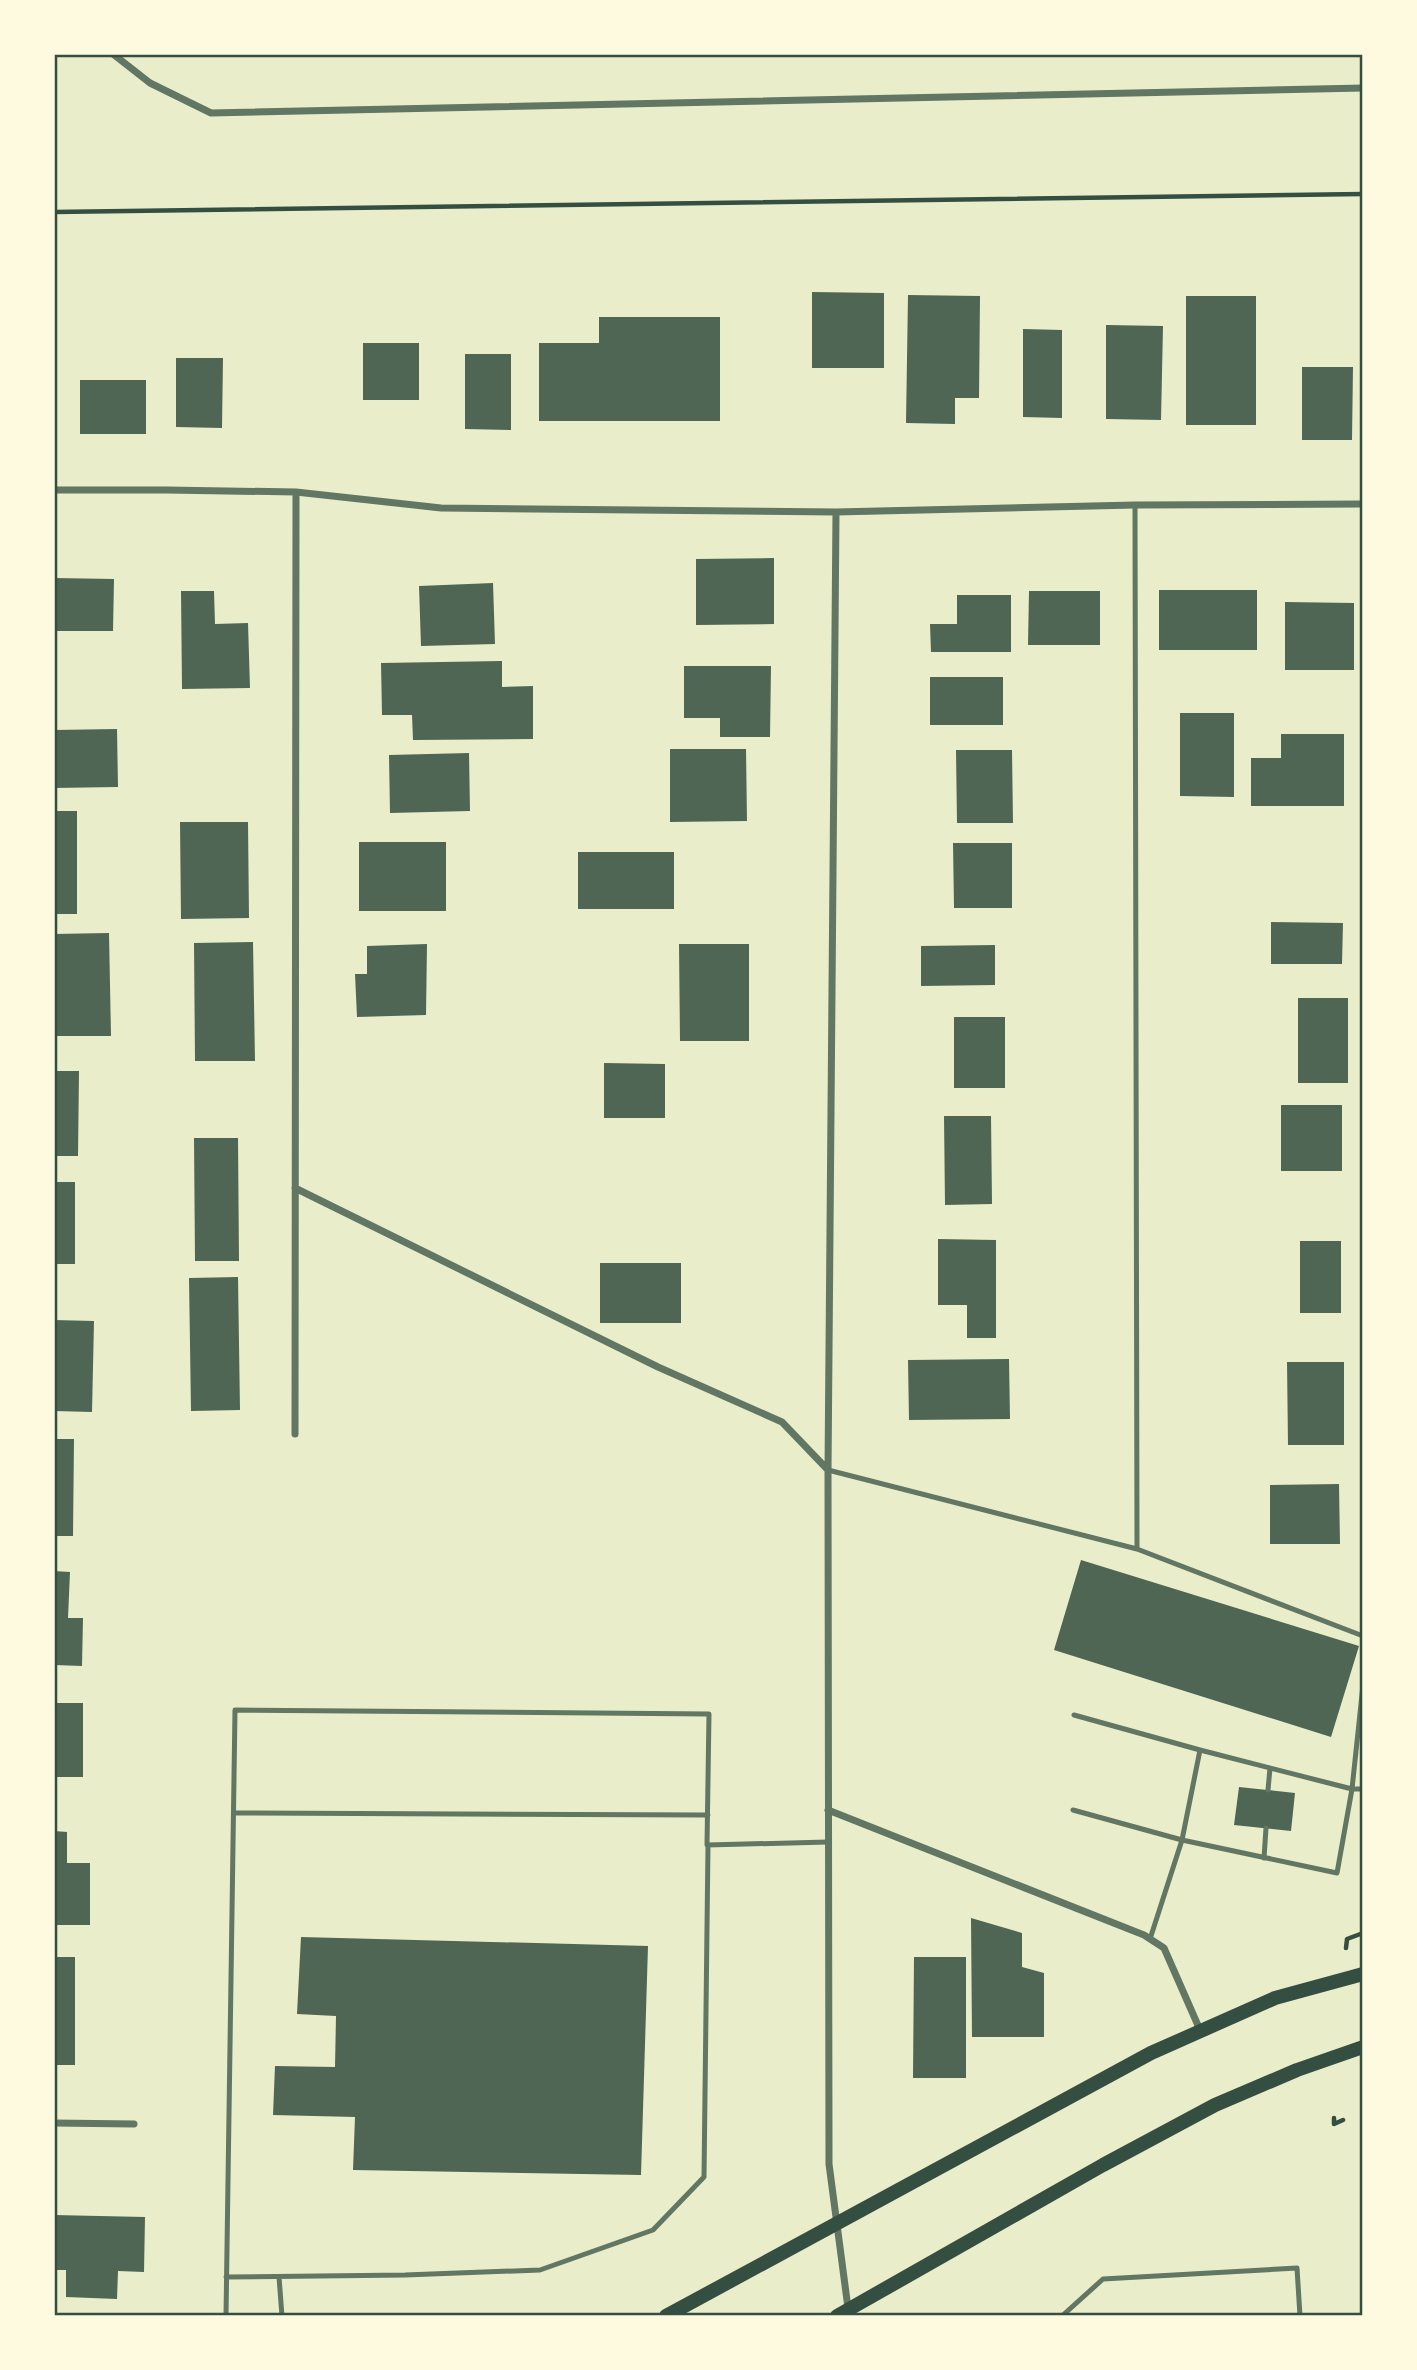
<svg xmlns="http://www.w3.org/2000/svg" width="1417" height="2370" viewBox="0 0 1417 2370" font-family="Commissioner,sans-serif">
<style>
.building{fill:#4f6655}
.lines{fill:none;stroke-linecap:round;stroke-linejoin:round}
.path{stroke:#344e41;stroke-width:4.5}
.service{stroke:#617663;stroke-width:5}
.minor{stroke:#617663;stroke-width:7}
.secondary{stroke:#344e41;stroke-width:14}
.neatline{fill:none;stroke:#344e41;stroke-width:2.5}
</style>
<rect width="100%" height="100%" fill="#e9edc9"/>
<path class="building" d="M812,292L884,293V368H812Z
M908,295L980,296L979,398H955V424L906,423Z
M1186,296H1256V425H1186Z
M599,317H720V421H539V343H599Z
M1106,325L1163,326L1161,420L1106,419Z
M1023,329L1062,330V418L1023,417Z
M363,343H419V400H363Z
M465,354H511V430L465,429Z
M176,358H223L222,428L176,427Z
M1302,367H1353L1352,440H1302Z
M80,380H146V434H80Z
M774,558V624L696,625V559Z
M54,578L114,579L113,631H54Z
M493,583L495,644L421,646L419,586Z
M1159,590H1257V650H1159Z
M181,591H214L215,624L248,623L250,688L182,689Z
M1029,591H1100V645H1028Z
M957,595H1011V652H931L930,624H957Z
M1285,602L1354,603V670H1285Z
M502,661V687L533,686V739L413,740L412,715H382L381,663Z
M684,666H771L770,737H720V718H684Z
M930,677H1003V725H930Z
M1180,713H1234V797L1180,796Z
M117,729L118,787L54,788V730Z
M1281,734H1344V806H1251V758H1281Z
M670,749H746L747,821L670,822Z
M956,750H1012L1013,823H957Z
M469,753L470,811L390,813L389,755Z
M54,811H77V914H54Z
M180,822H248L249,918L181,919Z
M359,842H446V911H359Z
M953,843H1012V908H954Z
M578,852H674V909H578Z
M1271,922L1343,923L1342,964H1271Z
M109,933L111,1036H54V934Z
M253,942L255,1061H195L194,943Z
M427,944L426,1015L357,1017L355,974H367V946Z
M679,944H749V1041H680Z
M995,945V985L921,986V946Z
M1298,998H1348V1083H1298Z
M954,1017H1005V1088H954Z
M604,1063L665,1064V1118H604Z
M54,1071H79L78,1156H54Z
M1281,1105H1342V1171H1281Z
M944,1116H991L992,1204L945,1205Z
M194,1138H238L239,1261H195Z
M54,1182H75V1264H54Z
M938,1239L996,1240V1338H967V1305H938Z
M1300,1241H1341V1313H1300Z
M600,1263H681V1323H600Z
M238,1277L240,1410L191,1411L189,1278Z
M54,1320L94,1321L92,1412L54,1411Z
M1009,1359L1010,1419L909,1420L908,1360Z
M1287,1362H1344V1445H1288Z
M54,1439H74L73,1536H54Z
M1339,1484L1340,1544H1270V1485Z
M1081,1560L1359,1646L1331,1737L1054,1650Z
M54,1571L70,1572L68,1618H83L82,1666L54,1665Z
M54,1703H83V1777H54Z
M1239,1787L1295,1793L1291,1831L1234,1825Z
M54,1831L67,1832V1863H90V1925H54Z
M971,1918L1022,1933V1967L1044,1973V2037H972Z
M301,1937L648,1946L641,2175L353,2170L355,2117L273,2115L275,2066L335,2067L336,2016L297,2014Z
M54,1957H75V2065H54Z
M914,1957H966V2078H913Z
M54,2215L145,2217L144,2272L118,2271L117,2299L66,2297V2270H54Z"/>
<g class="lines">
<path class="path" d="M54,212L1363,194
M1346,1948L1347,1939L1363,1933
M1334,2118V2124L1343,2120"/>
<path class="service" d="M1135,505L1137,1549
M828,1470L1137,1549L1363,1636
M1363,1685L1352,1789H1363
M1074,1715L1200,1750
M1268,1790L1270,1768
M1073,1810L1182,1840L1337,1873L1352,1789L1200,1750L1182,1840L1150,1939
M234,1813L708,1815
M1264,1858L1266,1828
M226,2277L405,2275L540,2270L653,2230L704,2177L708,1845
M279,2277L282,2316
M226,2316L235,1710L709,1714L707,1845L828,1842
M1062,2316L1103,2279L1297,2268L1300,2316"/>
<path class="minor" d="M113,54L150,83L211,113L1363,88
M54,490H167L296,492L441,508L836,512L1135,505L1363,504
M836,512L828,1470L829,2164L848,2308
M295,1188L658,1367L782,1422L828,1470
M295,1434L296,492
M828,1810L1144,1935L1164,1948L1200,2030
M54,2123L134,2124"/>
<path class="secondary" d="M666,2316L1151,2053L1275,1998L1363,1974
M837,2316L1103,2165L1215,2105L1297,2070L1363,2047"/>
</g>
<rect width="1417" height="2370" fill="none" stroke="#fefae0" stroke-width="112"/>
<rect x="56" y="56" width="1305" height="2258" class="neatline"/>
</svg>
